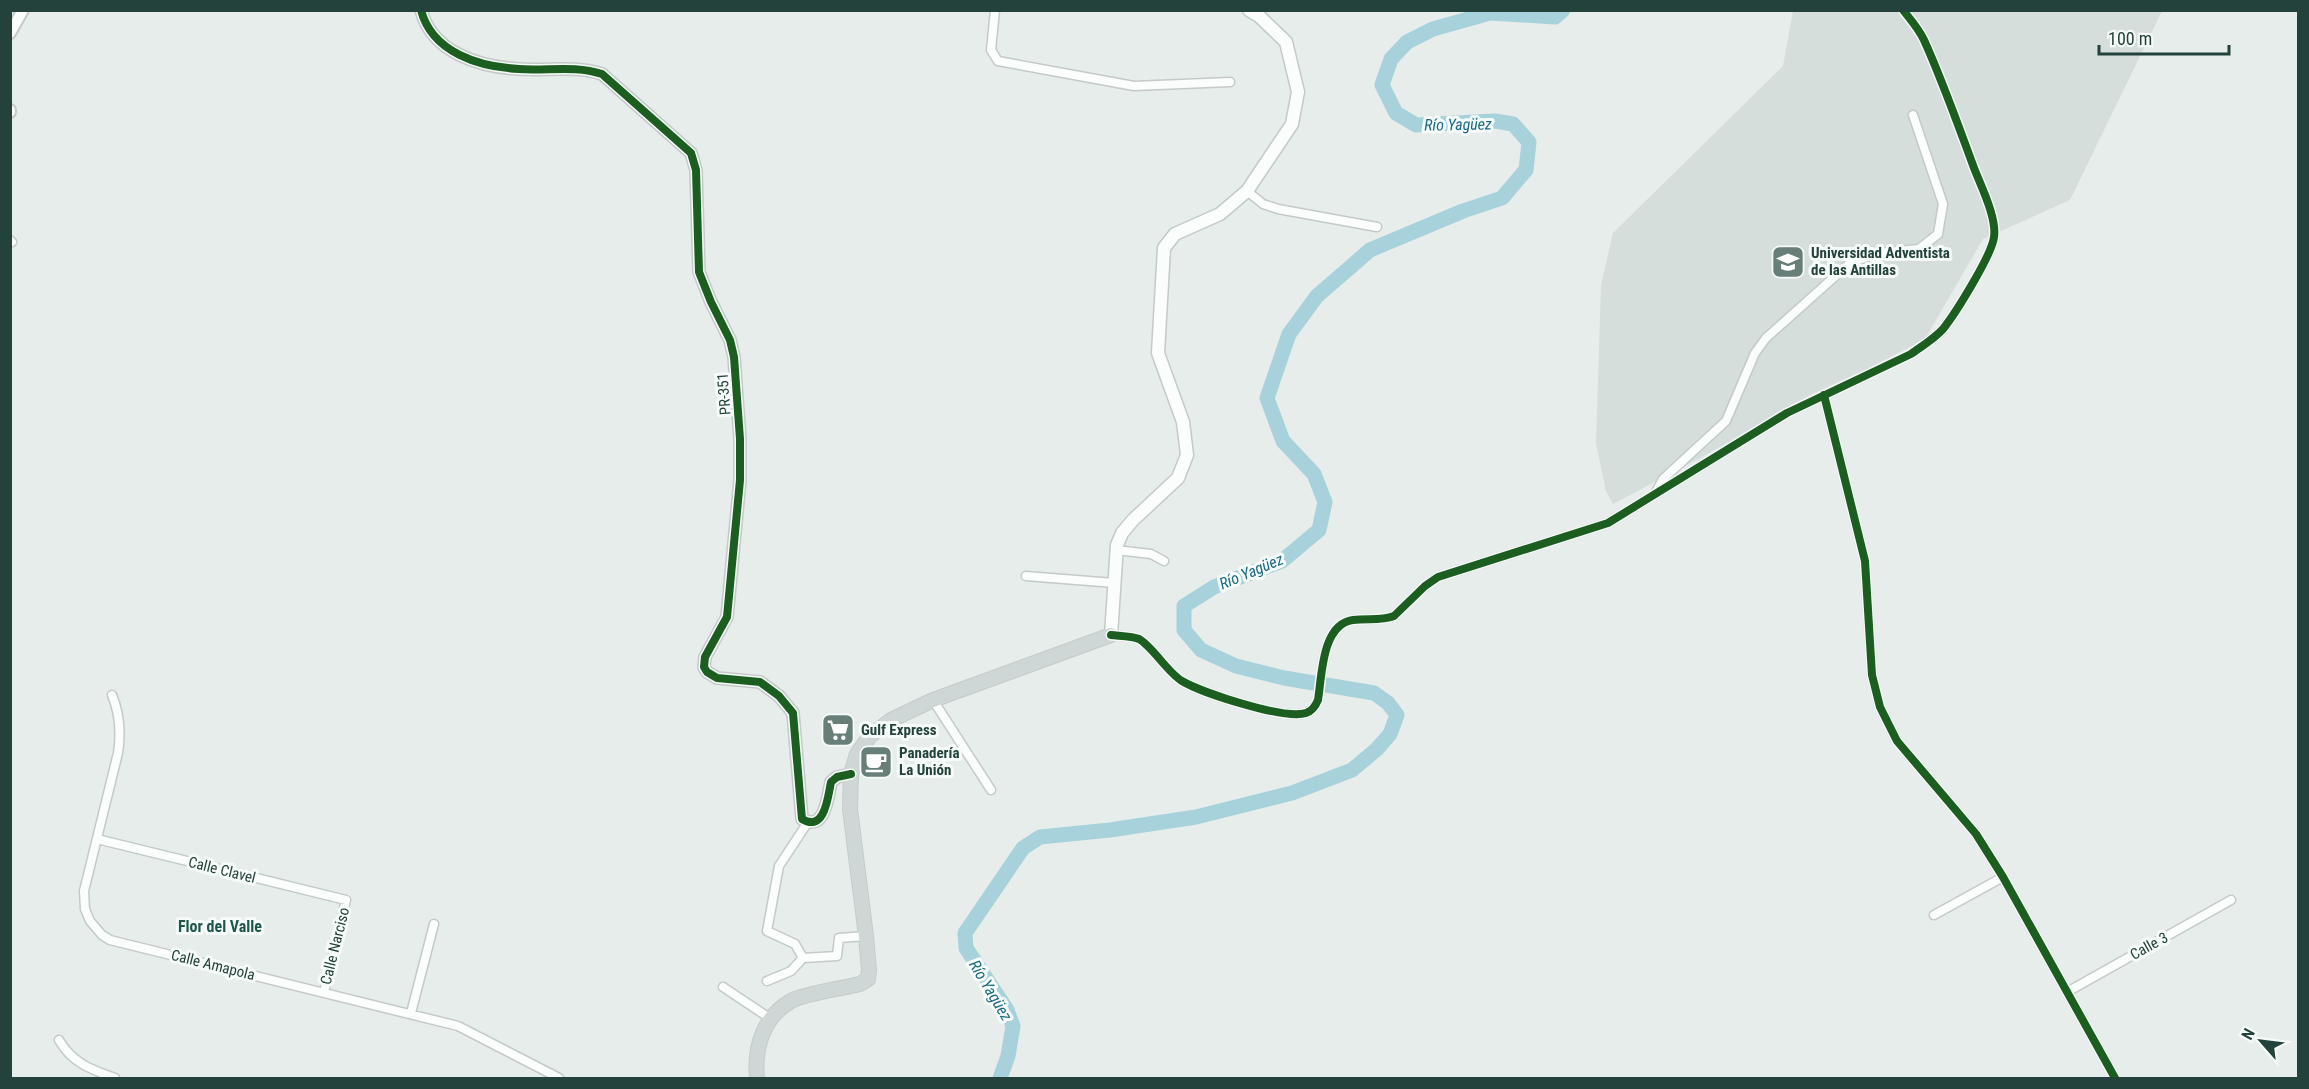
<svg xmlns="http://www.w3.org/2000/svg" width="2309" height="1089" viewBox="0 0 2309 1089" font-family="'Roboto Condensed',sans-serif">
<style>
.built{fill:#d5deda}
.lines{fill:none;stroke-linecap:round;stroke-linejoin:round}
.river{stroke:#a7d2db;stroke-width:15}
.minor-casing{stroke:#c4cac8;stroke-width:11}
.tertiary-casing{stroke:#c4cac8;stroke-width:14}
.secondary-casing{stroke:#c3cac8;stroke-width:15}
.primary-casing{stroke:#c2ccc9;stroke-width:16}
.minor{stroke:#fbfcfc;stroke-width:8}
.tertiary{stroke:#fbfcfc;stroke-width:10}
.secondary{stroke:#fbfcfc;stroke-width:12}
.primary{stroke:#cfd7d6;stroke-width:14}
.cycleway-casing{stroke:#f6fbf9;stroke-width:11}
.cycleway{stroke:#1b5e20;stroke-width:8}
.labels{text-anchor:middle;stroke-width:6;stroke-linejoin:round;paint-order:stroke}
.poi-label{font-size:15px;font-weight:bold;fill:#23423b;stroke:#f6fbf9;text-anchor:start}
.street-label{font-size:15px;fill:#23423b;stroke:#f6fbf9}
.water-label{font-size:16px;font-style:italic;fill:#1a6a81;stroke:#f6fbf9}
.neighbourhood-label{font-size:16px;font-weight:bold;fill:#1e564b;stroke:#f6fbf9}
</style>
<rect width="100%" height="100%" fill="#e7edea"/>
<path class="built" d="M1793,11H2162L2070,200L1983,239L1925,339L1871,367L1810,395L1702,457L1613,504L1606,491L1596,443L1601,285L1613,233L1783,66Z"/>
<g class="lines">
<path class="river" d="M1000,1078L1008,1056L1013,1026L1007,1010L966,948L965,933L1023,848L1040,837L1110,830L1196,817L1292,793L1352,770L1377,749L1390,734L1397,715L1388,703L1374,693L1284,678L1236,666L1201,650L1184,630V606L1214,587L1282,561L1319,530L1325,502L1314,474L1283,441L1267,398L1289,334L1317,296L1370,250L1463,211L1502,198L1526,170L1529,142L1513,124L1495,121L1416,125L1396,113L1382,85L1391,59L1407,42L1433,29L1490,13L1555,17L1563,10"/>
<g class="minor-casing">
<path id="minor" d="M995,10L991,50L998,61L1134,86L1230,82
M1247,191L1263,204L1278,209L1377,227
M10,240L12,242
M1824,395L1865,561L1872,675L1880,707L1897,741L1976,834L2003,877L2115,1078
M1655,494L1663,479L1726,421L1755,353L1766,338L1850,263L1879,253L1919,249L1938,234L1943,204L1913,115
M1116,550L1151,554L1164,561
M1026,576L1114,583
M1111,635C1119,636 1132,636 1139,639C1153,647 1167,672 1182,681C1202,693 1285,720 1306,713C1312,711 1316,705 1318,700C1322,675 1322,624 1353,620C1367,618 1381,621 1394,616L1425,586L1438,577L1608,523L1787,413L1911,354C1922,346 1934,339 1943,329C1955,314 1992,255 1994,237C1997,218 1981,186 1974,168C1958,125 1943,82 1924,40C1919,29 1911,20 1903,10
M112,695C120,714 121,733 118,753L84,891L85,909L90,921L102,935L110,940L458,1026L559,1078
M933,700L991,790
M97,839L346,900L324,992
M1934,915L2003,877
M803,958L795,944L767,931L779,866L808,822
M767,981L791,971L803,958L837,956L839,938L866,936
M723,987L771,1019
M2067,992L2231,900
M411,1013L434,924
M59,1040C72,1063 92,1070 115,1078"/>
</g>
<g class="tertiary-casing">
<path id="tertiary" d="M421,10C432,53 480,67 519,69C547,71 575,65 602,74L691,153L696,170L699,272L711,302L730,340L734,357L740,439V480L727,617L705,657L704,667L707,672L717,678L760,682L779,696L793,713L802,819C825,833 828,796 831,782L837,777L851,774
M10,33L23,10
M10,110V112"/>
</g>
<g class="secondary-casing">
<path id="secondary" d="M1111,635L1117,545L1122,533L1133,520L1178,478L1187,455L1183,422L1158,353L1164,248L1175,234L1220,214L1247,191L1292,124L1298,92L1286,42L1259,16L1249,10"/>
</g>
<g class="primary-casing">
<path id="primary" d="M757,1078C754,1048 763,1017 791,1001C802,994 845,988 860,984L868,979L869,970L866,936L850,809L851,774L857,754L870,736L891,720L933,700L1111,635"/>
</g>
<use href="#minor" class="minor"/>
<use href="#tertiary" class="tertiary"/>
<use href="#secondary" class="secondary"/>
<use href="#primary" class="primary"/>
<g class="cycleway-casing">
<path id="cycleway" d="M421,10C432,53 480,67 519,69C547,71 575,65 602,74L691,153L696,170L699,272L711,302L730,340L734,357L740,439V480L727,617L705,657L704,667L707,672L717,678L760,682L779,696L793,713L802,819C825,833 828,796 831,782L837,777L851,774
M1824,395L1865,561L1872,675L1880,707L1897,741L1976,834L2003,877L2115,1078
M1111,635C1119,636 1132,636 1139,639C1153,647 1167,672 1182,681C1202,693 1285,720 1306,713C1312,711 1316,705 1318,700C1322,675 1322,624 1353,620C1367,618 1381,621 1394,616L1425,586L1438,577L1608,523L1787,413L1911,354C1922,346 1934,339 1943,329C1955,314 1992,255 1994,237C1997,218 1981,186 1974,168C1958,125 1943,82 1924,40C1919,29 1911,20 1903,10"/>
</g>
<use href="#cycleway" class="cycleway"/>
</g>
<defs>
<g id="university-square" transform="scale(1.725)"><rect x="-9" y="-9" width="18" height="18" rx="4" fill="#687e78" stroke="#f6fbf9"/><path d="M0-5L7-2L0 1L-7-2ZM-4 1L0 2.5L4 1V4Q0 6-4 4Z" fill="#fff"/></g>
<g id="supermarket-square" transform="scale(1.725)"><rect x="-9" y="-9" width="18" height="18" rx="4" fill="#687e78" stroke="#f6fbf9"/><path d="M-6-5.5h2.5l.6 2H6L4.5 2H-2.5L-4.4-4H-6ZM-1.5 3.2a1.3 1.3 0 1 0 .1 0ZM3 3.2a1.3 1.3 0 1 0 .1 0Z" fill="#fff"/></g>
<g id="cafe-square" transform="scale(1.725)"><rect x="-9" y="-9" width="18" height="18" rx="4" fill="#687e78" stroke="#f6fbf9"/><path d="M-5.5-4.5H6V0H3Q3 3.5 0 3.5H-2.5Q-5.5 3.5-5.5 0ZM3-3.2v2h1.7v-2ZM-6 4.5H4V6H-6Z" fill="#fff"/></g>
</defs>
<g fill-rule="evenodd">
<use href="#university-square" x="1788" y="262"/>
<use href="#supermarket-square" x="838" y="730"/>
<use href="#cafe-square" x="876" y="762"/>
</g>
<g class="labels">
<g class="poi-label">
<text x="1811" y="258">Universidad Adventista<tspan x="1811" dy="17">de las Antillas</tspan></text>
<text x="861" y="735">Gulf Express</text>
<text x="899" y="758">Panadería<tspan x="899" dy="17">La Unión</tspan></text>
</g>
<g class="street-label">
<text transform="translate(724 394) rotate(-94)" y="5">PR-351</text>
<text transform="translate(222 870) rotate(14)" y="5">Calle Clavel</text>
<text transform="translate(335 946) rotate(-76)" y="5">Calle Narciso</text>
<text transform="translate(2149 946) rotate(-29)" y="5">Calle 3</text>
<text transform="translate(213 965) rotate(14)" y="5">Calle Amapola</text>
</g>
<g class="water-label">
<text transform="translate(1458 124) rotate(-1)" y="6">Río Yagüez</text>
<text transform="translate(1251 571) rotate(-23)" y="6">Río Yagüez</text>
<text transform="translate(991 990) rotate(59)" y="6">Río Yagüez</text>
</g>
<g class="neighbourhood-label">
<text x="220" y="932">Flor del Valle</text>
</g>
</g>
<rect width="2309" height="1089" fill="none" stroke="#23423b" stroke-width="24"/>
<g transform="translate(2261 1041) rotate(298)" stroke="#f6fbf9" stroke-width="4.5" paint-order="stroke">
<path d="M0-4.5L10 22L0 15L-10 22Z" fill="#23423b"/>
<text y="-9" font-size="16" font-weight="bold" text-anchor="middle" fill="#23423b">N</text>
</g>
<path d="M2099 45v9h130v-9" fill="none" stroke="#23423b" stroke-width="3"/>
<text x="2108" y="45" font-size="18" fill="#23423b" stroke="#f6fbf9" stroke-width="4.5" paint-order="stroke">100 m</text>
</svg>
